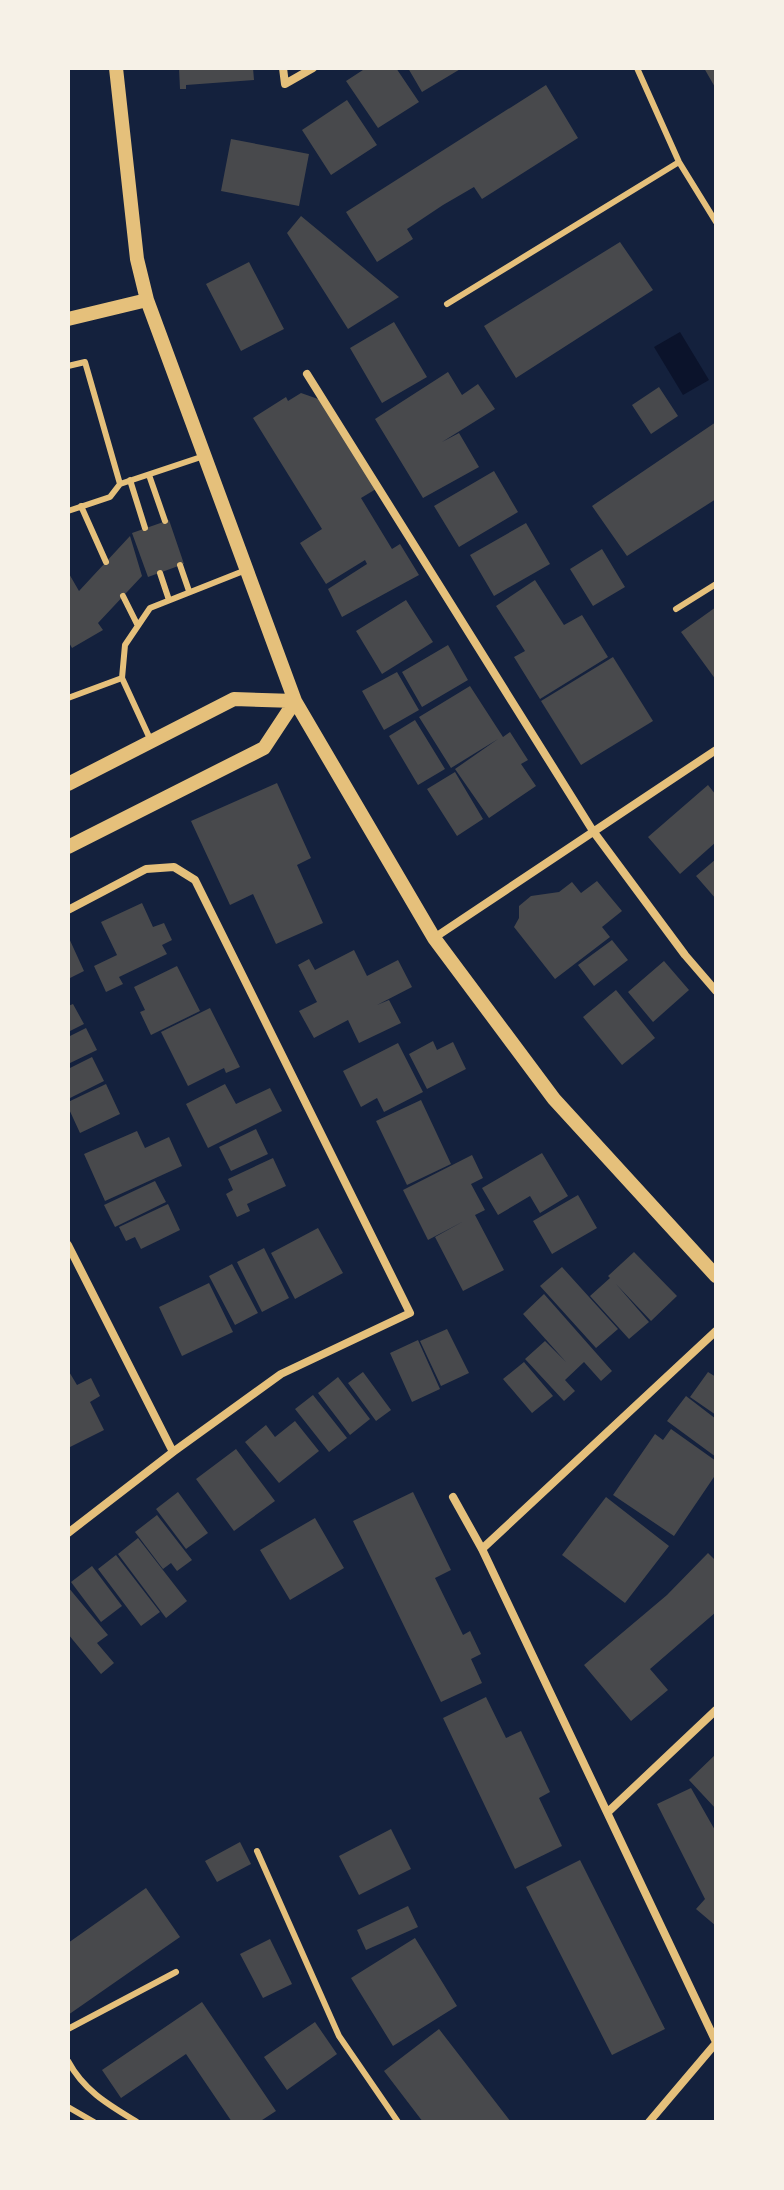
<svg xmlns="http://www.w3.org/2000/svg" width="784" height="2190" viewBox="0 0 784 2190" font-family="Lato,sans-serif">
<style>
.water{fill:#0b132b}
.building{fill:#48494c}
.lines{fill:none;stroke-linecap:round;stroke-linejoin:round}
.service{stroke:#e5c07b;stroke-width:6}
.minor{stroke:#e5c07b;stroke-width:8}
.tertiary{stroke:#e5c07b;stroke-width:14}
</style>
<rect width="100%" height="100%" fill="#14213d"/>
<path class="water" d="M680,332L709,380L683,395L654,347Z"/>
<path class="building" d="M179,68H253L254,80L186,85V89H180Z
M366,68H396L419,102L378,128L346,81Z
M408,68H462L422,92Z
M704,68H716V89Z
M546,85L578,138L482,199L474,187L443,205L407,229L413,239L377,262L346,212Z
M347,100L377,145L331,175L302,130Z
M231,139L309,154L299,206L221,191Z
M301,216L399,297L348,329L287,233Z
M620,242L653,290L516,378L484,326Z
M249,262L284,329L241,351L206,284Z
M394,322L427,377L382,403L350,348Z
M448,372L462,395L478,384L495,409L442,442L459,433L479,467L423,498L375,419Z
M659,387L678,416L651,434L632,405Z
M301,393L321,400L376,489L361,498L392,549L400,544L419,575L342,617L328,589L367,564L365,560L326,584L300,543L322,529L253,418L286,397L288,401Z
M716,422V499L627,556L592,506Z
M494,471L518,512L459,547L434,506Z
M169,520L184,564L148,577L132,533Z
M526,523L550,564L494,596L470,555Z
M130,536L142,576L98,623L103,630L72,648L68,641V572L79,591Z
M602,549L625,587L593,606L570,569Z
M535,580L564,625L582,615L608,657L540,699L514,657L525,651L496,606Z
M406,600L433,642L382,674L356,631Z
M716,607V680L681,632Z
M448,645L468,680L422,707L402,672Z
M613,657L653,721L581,765L541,701Z
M397,672L419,710L384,730L362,691Z
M470,686L503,737L510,732L528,760L521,764L536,786L489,818L455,769L498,739L451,768L419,717Z
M415,720L445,769L418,785L389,736Z
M455,772L483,819L457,836L427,789Z
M277,783L311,858L297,865L323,923L276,944L253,894L230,905L191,821Z
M708,785L716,795V842L680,874L648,837Z
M716,859V899L696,876Z
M597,881L622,911L602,927L610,937L555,979L514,927L519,918V906L531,896L559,892L572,882L581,893Z
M142,903L153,927L164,923L172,940L162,945L167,954L119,977L123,984L106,992L94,966L117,955L101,922Z
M68,936L84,971L68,979Z
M612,940L628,960L594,986L578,965Z
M354,950L367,976L398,960L412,987L377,1005L389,1000L401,1023L359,1043L348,1020L314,1038L299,1011L317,1002L298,965L309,959L315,970Z
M664,961L689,990L653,1022L628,992Z
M177,966L200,1011L151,1035L140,1012L145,1010L134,987Z
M616,990L655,1038L622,1065L583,1017Z
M73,1004L84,1024L68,1032V1006Z
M210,1008L240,1067L226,1073L224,1068L188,1086L161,1032Z
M86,1028L97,1050L68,1064V1037Z
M433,1041L437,1050L453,1042L466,1069L427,1089L409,1054Z
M398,1043L423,1092L384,1112L377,1098L361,1107L343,1071Z
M92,1057L104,1081L68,1099V1069Z
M106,1084L120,1114L80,1133L68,1107V1102Z
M225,1084L236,1104L270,1088L282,1111L208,1148L186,1104Z
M421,1100L451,1164L407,1185L376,1121Z
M256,1129L268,1154L231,1171L219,1147Z
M137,1131L145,1148L169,1137L182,1166L105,1201L84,1154Z
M542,1153L568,1196L540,1213L530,1196L498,1215L482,1188Z
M472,1155L483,1178L471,1184L485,1210L475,1215L504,1270L463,1291L435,1237L464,1221L428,1240L403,1190Z
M273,1158L286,1186L247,1204L250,1211L237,1217L226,1194L233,1190L228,1179Z
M155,1181L166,1202L115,1227L104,1205Z
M578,1195L597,1228L552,1254L533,1221Z
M168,1204L180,1230L141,1249L135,1237L126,1241L119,1227Z
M318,1228L343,1273L295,1299L271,1253Z
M264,1248L289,1298L262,1312L237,1262Z
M634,1252L677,1296L651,1321L616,1284L649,1322L629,1339L590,1296L610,1278L608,1276Z
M232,1264L258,1313L235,1325L209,1276Z
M562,1267L618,1329L596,1348L540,1286Z
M209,1283L233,1332L182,1356L159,1307Z
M544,1294L612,1371L601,1381L584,1362L565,1380L575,1391L564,1401L525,1359L545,1341L566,1362L523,1314Z
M447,1329L469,1373L441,1386L420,1341Z
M418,1340L440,1389L412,1402L390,1353Z
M524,1362L553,1396L532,1413L503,1379Z
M68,1370L77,1385L91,1378L100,1396L90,1402L104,1430L68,1448Z
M363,1372L391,1410L376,1421L348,1383Z
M708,1372L716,1377V1415L690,1397Z
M338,1377L370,1419L350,1435L318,1393Z
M313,1395L347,1438L329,1452L295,1409Z
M686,1396L716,1419V1457L667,1421Z
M295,1421L319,1451L279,1483L245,1442L266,1425L275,1437Z
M671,1429L716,1461V1474L674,1536L613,1495L655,1434L663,1440Z
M236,1449L275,1501L234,1531L196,1479Z
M178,1492L208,1533L186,1549L156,1509Z
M413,1492L451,1570L435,1578L463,1635L470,1631L481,1654L471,1659L482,1683L441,1702L353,1521Z
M606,1497L669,1546L625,1603L562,1555Z
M157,1515L192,1560L177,1571L171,1563L163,1569L135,1532Z
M315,1518L344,1568L290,1600L260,1550Z
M138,1538L187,1601L166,1618L118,1554Z
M708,1553L716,1561V1612L650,1669L668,1690L631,1721L584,1665L667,1595Z
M116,1555L160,1612L141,1626L98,1569Z
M92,1566L122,1606L101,1622L71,1582Z
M68,1587L108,1635L97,1643L114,1663L101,1674L68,1634Z
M486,1697L506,1738L521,1731L550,1792L539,1798L562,1846L515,1869L443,1718Z
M716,1754V1809L689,1780Z
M691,1788L716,1832V1926L696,1909L705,1899L657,1804Z
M391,1829L411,1869L359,1895L339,1856Z
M240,1842L251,1864L217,1882L205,1861Z
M580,1860L665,2029L612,2055L526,1887Z
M146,1888L180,1937L68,2015V1943Z
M408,1906L418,1927L366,1950L357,1930Z
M415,1938L457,2006L393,2046L351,1978Z
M270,1939L292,1984L263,1998L240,1954Z
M202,2002L276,2111L259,2122H232L186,2054L121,2098L102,2070Z
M315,2022L337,2054L287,2090L264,2057Z
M439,2029L511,2122H423L384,2071Z"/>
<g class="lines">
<path class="service" d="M637,68L679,162L716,222
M447,304L679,162
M68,366L85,362L120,484L204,456
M149,475L165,521
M130,480L145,528
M81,506L106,562
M68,511L110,497L120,484
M180,565L189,591
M160,573L169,600
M123,596L137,624
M676,609L716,584
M68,698L122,678
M151,741L122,678L125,645L150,608L246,570
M257,1851L339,2036L398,2122
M68,2029L176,1972
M68,2061C84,2091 109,2105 137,2122
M68,2107L94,2122"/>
<path class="minor" d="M283,68L285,84L313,68
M307,374L593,831L685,955L716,991
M68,910L146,869L174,867L195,880L410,1313L281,1374L173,1452L68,1533
M434,938L716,750
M68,1245L173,1452
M453,1497L482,1549L716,2042
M482,1549L716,1331
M608,1812L716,1710
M649,2122L716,2043"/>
<path class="tertiary" d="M116,68L137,259L147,300L295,701L434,938L554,1099L716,1276
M68,319L147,300
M68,784L234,699L295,701
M68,847L264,748L295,701"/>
</g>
<rect width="784" height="2190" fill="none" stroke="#f6f1e7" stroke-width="140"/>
</svg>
